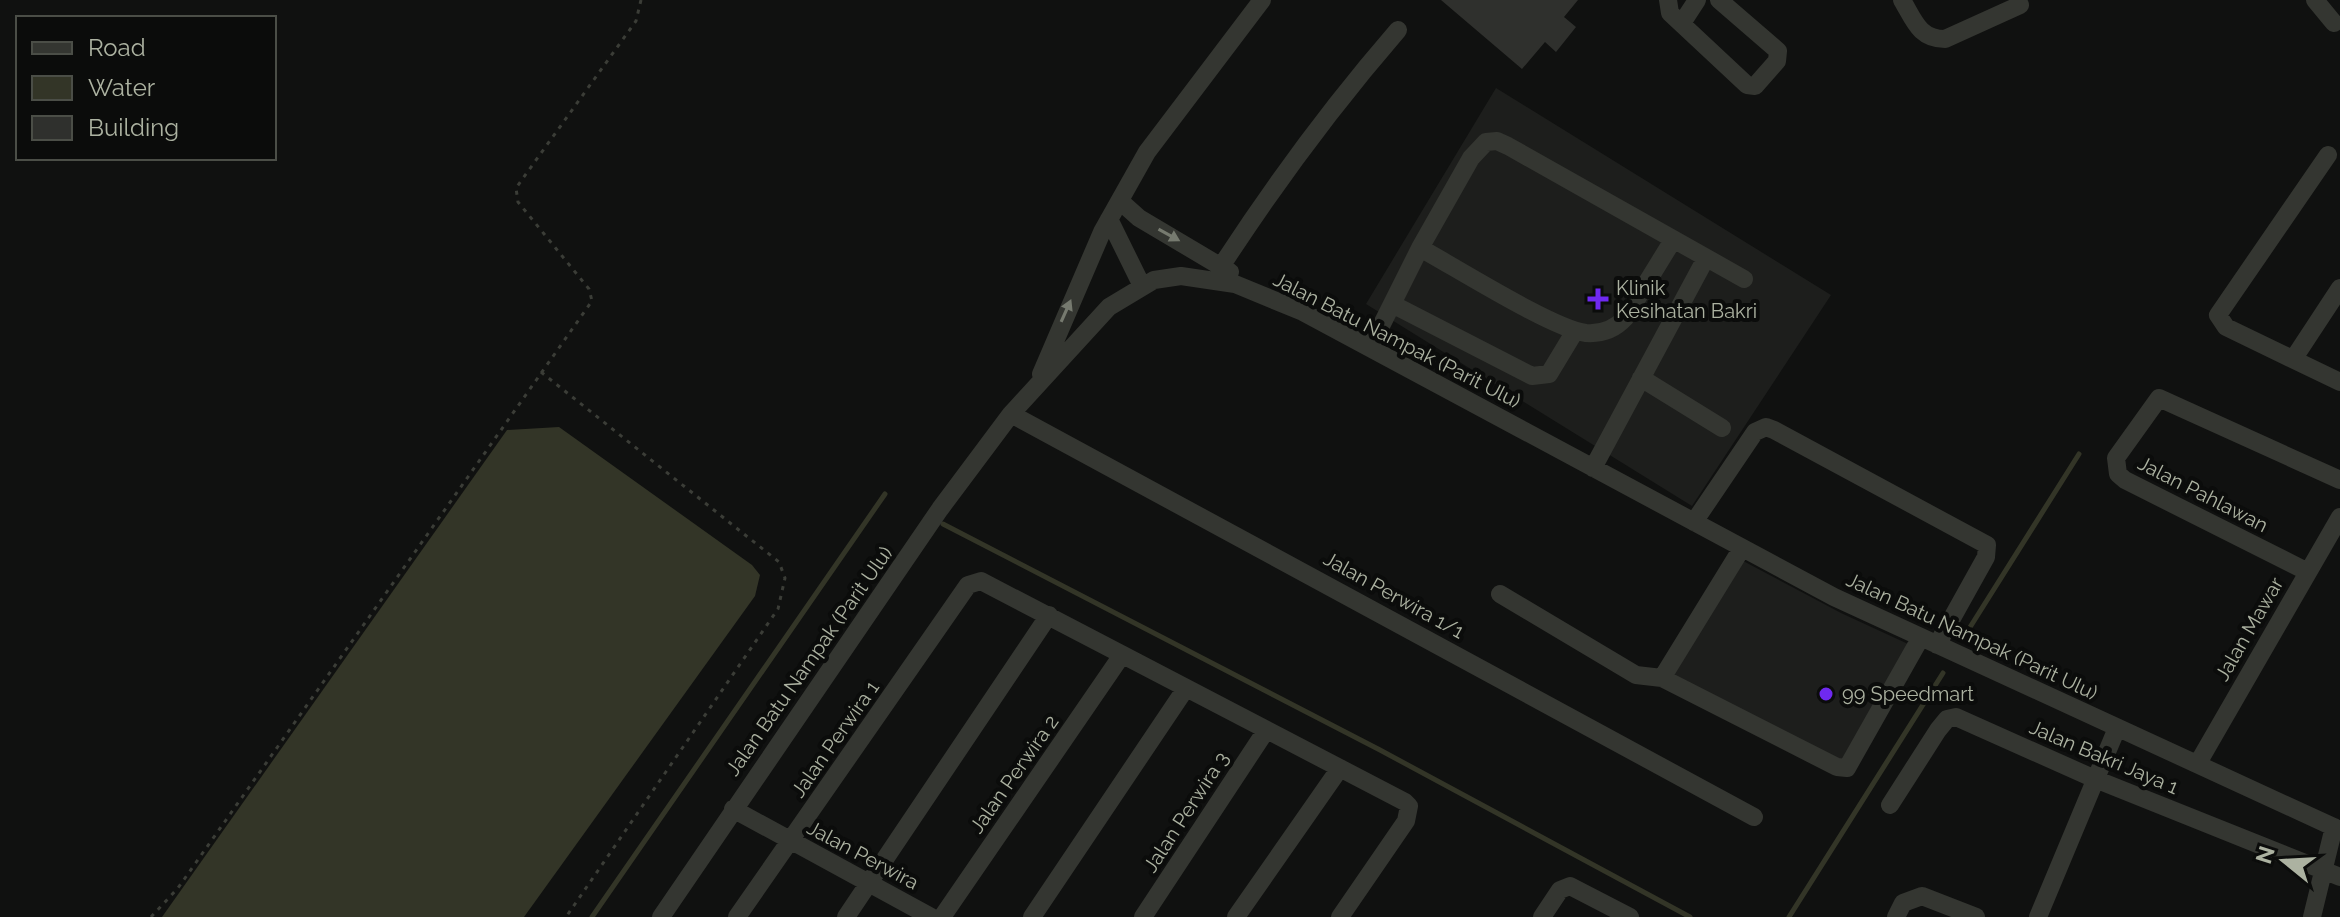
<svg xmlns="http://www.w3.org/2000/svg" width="2340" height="917" viewBox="0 0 2340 917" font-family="Raleway,sans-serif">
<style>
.built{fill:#1d1e1c}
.water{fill:#333527}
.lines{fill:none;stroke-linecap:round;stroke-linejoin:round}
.stream{stroke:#333527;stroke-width:5}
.building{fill:#2f302d}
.path{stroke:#3b3d37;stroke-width:3;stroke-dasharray:4 6;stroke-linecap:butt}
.minor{stroke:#343631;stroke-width:18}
.oneway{fill:#767a6f}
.poi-dot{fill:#6f29f0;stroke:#0b0c0b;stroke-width:3}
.labels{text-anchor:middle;stroke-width:8;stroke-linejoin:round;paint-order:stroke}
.poi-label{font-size:20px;fill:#acb2a1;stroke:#0b0c0b;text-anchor:start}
.street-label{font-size:20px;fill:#acb2a1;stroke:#0b0c0b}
</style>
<rect width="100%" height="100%" fill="#101110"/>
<path class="built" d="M1496,88L1831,295L1692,506L1366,304Z
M1730,554L1841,613L1919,649L1854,767L1663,684Z"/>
<path class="water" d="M559,427L752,565L760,575L755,596L524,917H162L507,430Z"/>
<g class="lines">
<path class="stream" d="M943,524L1380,750L1690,917
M1967,632L2079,454
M592,917L885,494
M1789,917L1943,673"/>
</g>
<path class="building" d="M1441,0H1578L1564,17L1576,27L1556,52L1545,42L1522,69Z"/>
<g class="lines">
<path class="path" d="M541,372L779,562L785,578L778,609L566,917
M151,917L178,888L592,301L589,289L518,202L516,188L636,21L641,0"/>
<path class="minor" d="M1668,0L1670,13L1747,85L1755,86L1777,61L1778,51L1719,0
M1902,0C1914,20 1919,39 1945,39L2020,5
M2315,0L2334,23
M1682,23L1697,0
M2328,155L2218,315L2226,327L2340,382
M1120,201L1139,218L1230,272
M1109,219L1142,286
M1420,248C1455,267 1553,329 1586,333C1601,334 1615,329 1625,318L1673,240
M1222,265C1276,182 1333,105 1398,30
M1392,304L1532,376L1549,374L1575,331
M1370,348L1420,248L1471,158L1486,142L1497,141L1508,146L1744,279
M2294,358L2340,288
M1041,374L1102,232L1147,152L1262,0
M1641,378L1722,428
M1011,414L1754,817
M1593,468L1706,258
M1694,522L1755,432L1766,427L1774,430L1987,545L1986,557L1937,645
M2308,572L2125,480L2118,474L2116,458L2159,398L2340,480
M1500,594L1636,675L1662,678L1742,548
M1662,678L1837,767L1847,768L1921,637
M2198,763L2340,517
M1890,805L1938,730L1947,719L1956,717L2095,779L2340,877
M733,809L931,917
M661,917L940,509L1011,414L1109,307L1154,280L1181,276L1235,284L1303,312L1834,597L2340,830
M737,917L968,585L981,581L1405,802L1409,806L1406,821L1340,917
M846,917L1049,615
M942,917L1122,655
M1032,917L1186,688
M1143,917L1265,732
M1236,917L1340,768
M1542,917L1560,890L1570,886L1630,917
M1896,917L1903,903L1922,896L1976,917
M2038,917L2117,728
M2312,917L2334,827"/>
</g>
<defs><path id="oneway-solid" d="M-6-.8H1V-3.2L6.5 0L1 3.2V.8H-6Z" transform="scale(2)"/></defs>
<g class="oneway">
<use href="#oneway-solid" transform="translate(1169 235) rotate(29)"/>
<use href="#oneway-solid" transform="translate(1066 311) rotate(-66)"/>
</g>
<g class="poi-dot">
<path d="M1594 287h8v8h8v8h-8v8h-8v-8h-8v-8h8z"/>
<circle cx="1826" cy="694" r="8"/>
</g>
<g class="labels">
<g class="poi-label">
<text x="1616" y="295">Klinik<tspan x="1616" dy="23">Kesihatan Bakri</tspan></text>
<text x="1842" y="701">99 Speedmart</text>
</g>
<g class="street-label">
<text transform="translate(1397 340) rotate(27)" y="7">Jalan Batu Nampak (Parit Ulu)</text>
<text transform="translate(2203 494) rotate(27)" y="7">Jalan Pahlawan</text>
<text transform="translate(1394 595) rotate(29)" y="7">Jalan Perwira 1/1</text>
<text transform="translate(2249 629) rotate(-60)" y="7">Jalan Mawar</text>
<text transform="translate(1972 636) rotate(25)" y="7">Jalan Batu Nampak (Parit Ulu)</text>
<text transform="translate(809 661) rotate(-55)" y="7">Jalan Batu Nampak (Parit Ulu)</text>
<text transform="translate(835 739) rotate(-55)" y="7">Jalan Perwira 1</text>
<text transform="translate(2104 757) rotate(23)" y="7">Jalan Bakri Jaya 1</text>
<text transform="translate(1014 774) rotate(-55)" y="7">Jalan Perwira 2</text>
<text transform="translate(1186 812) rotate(-57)" y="7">Jalan Perwira 3</text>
<text transform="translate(863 855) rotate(28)" y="7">Jalan Perwira</text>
</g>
</g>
<rect x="16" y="16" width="260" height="144" fill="#0b0c0b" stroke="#4b4e47" stroke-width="2"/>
<rect x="32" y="42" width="40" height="12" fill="#343631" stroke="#4b4e47" stroke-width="2"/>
<text x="88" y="56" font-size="24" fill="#acb2a1">Road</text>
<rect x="32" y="76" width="40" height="24" fill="#333527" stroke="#4b4e47" stroke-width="2"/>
<text x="88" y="96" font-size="24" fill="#acb2a1">Water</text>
<rect x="32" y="116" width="40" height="24" fill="#2f302d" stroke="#4b4e47" stroke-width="2"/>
<text x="88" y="136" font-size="24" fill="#acb2a1">Building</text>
<g transform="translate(2284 861) rotate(288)" stroke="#0b0c0b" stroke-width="6" paint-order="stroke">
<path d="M0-6L14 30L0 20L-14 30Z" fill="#acb2a1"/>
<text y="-12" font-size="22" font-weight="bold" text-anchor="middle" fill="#acb2a1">N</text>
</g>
</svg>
